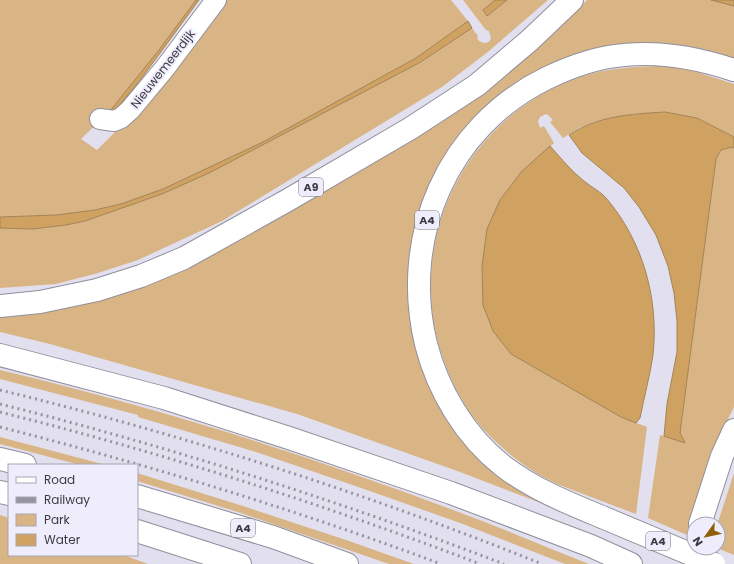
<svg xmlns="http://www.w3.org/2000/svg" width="734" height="564" viewBox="0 0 734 564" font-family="Poppins,sans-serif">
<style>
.green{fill:#d9b585}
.water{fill:#d0a261;stroke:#a38357}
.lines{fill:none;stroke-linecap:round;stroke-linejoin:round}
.minor-casing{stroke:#918f9c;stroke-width:22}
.highway-casing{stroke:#918f9c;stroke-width:24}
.minor{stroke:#fff;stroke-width:20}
.highway{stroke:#fff;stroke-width:22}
.rail{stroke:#96949f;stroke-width:3;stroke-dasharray:2 4;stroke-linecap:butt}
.highway-bridge-casing{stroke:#918f9c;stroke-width:24;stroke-linecap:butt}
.highway-bridge{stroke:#fff;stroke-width:22}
.labels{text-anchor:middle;stroke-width:4;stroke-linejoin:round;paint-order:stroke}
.shield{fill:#efedfc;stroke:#717078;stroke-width:1}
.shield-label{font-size:11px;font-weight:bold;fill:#3b3a40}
.street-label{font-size:12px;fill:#3b3a40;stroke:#efedfc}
</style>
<rect width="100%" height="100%" fill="#e2dfee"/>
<path class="green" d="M0,0H196C161,49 125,98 81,139L97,150L142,105L225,0H451L468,21L416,58L263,142L163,189L121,204L95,210L56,215L0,217Z
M463,0H495L483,10L487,16L507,0H548L489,51L442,87L222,221L138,260L98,273L56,284L0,288V228L33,229L66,225L85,221L162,194L209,173L419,63L472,28L478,36L477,38L479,41L484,43L489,42L491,38L489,31L486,30Z
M587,0H734V62L655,46L512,91L416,241L445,409L601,526L460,472L297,414L50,344L0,332V316L88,303L128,292L159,280L573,14Z
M657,66L684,68L734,84V137L697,118L665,112L633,114L594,122L579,128L563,138L550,122L553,120L548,115L546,114L540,117L538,121L540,128L544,126L554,143L522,171L500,200L493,331L511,354L621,417L647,427L636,514C617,507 597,499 578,492C569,488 558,485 549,480C525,468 503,450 484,430C468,413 455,390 447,369C401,255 456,127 569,81C598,69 627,67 657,66Z
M732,147L734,148V407L724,427L693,514L687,535L648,518L660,435L664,436L680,433L716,159L721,150Z
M0,370C156,407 311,456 461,513C504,529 546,547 589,564H565L463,524L364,489L259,453L138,417V415L0,379Z
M0,437L106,465H80L0,444Z
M137,473L243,506L346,540L414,564H389L241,513L137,481Z
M734,473V555L717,548L718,522Z
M0,515L9,518V555H123L148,564H0Z"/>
<path class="water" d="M196,0H199L141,79L110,117H105L159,50Z
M495,0H507L487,16L483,10Z
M711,0H734V6Z
M468,21L472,28L419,63L209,173L162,194L85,221L66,225L33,229L0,228V217L56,215L95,210L121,204L163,189L263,142L416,58Z
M665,112L697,118L734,137V148L732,147L721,150L716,159L680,433L685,443L664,436L667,404L677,352V321L674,293L668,266L656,235L639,207L624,188L582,153L569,135C597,116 631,114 665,112Z
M550,146C561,158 571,171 584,181C591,187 600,191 606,198C643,241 659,299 653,355C650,376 644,397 640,418L636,423L621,417L511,354L493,331L483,305L482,266L487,229L500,200L522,171Z"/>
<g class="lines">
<g class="minor-casing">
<path id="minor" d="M100,119L114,121L121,118L130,110L165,68L216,0"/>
</g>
<g class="highway-casing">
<path id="highway" d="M0,306L40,302L97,290L141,276L184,258L288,200L411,128L477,85L530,40L572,0
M0,355L164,398L289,438L451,493L591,546L631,564
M0,459L25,465
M0,492L9,494
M137,496L273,537L347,564
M602,517C568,503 533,489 503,466C465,436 438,391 426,344C400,237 447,127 547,78C570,67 598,57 624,55C662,51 698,58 734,70
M700,524L722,456L734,430
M137,531L240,564"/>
</g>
<use href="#minor" class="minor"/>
<use href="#highway" class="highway"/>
<path class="rail" d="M0,390C184,435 366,493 542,564
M0,404C171,447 339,501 504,564
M0,412C163,453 323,504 480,564
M0,427C149,465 297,510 441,564"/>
<g class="highway-bridge-casing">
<path id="highway-bridge" d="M602,517L714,564"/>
</g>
<use href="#highway-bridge" class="highway-bridge"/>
</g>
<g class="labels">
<g class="shield">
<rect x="299" y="178" width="24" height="18" rx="3"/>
<rect x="415" y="211" width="24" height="18" rx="3"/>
<rect x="231" y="519" width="24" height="18" rx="3"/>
<rect x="646" y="532" width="24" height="18" rx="3"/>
</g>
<g class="shield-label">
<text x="311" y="191">A9</text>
<text x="427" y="224">A4</text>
<text x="243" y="532">A4</text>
<text x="658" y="545">A4</text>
</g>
<g class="street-label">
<text transform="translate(163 69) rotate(-52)" y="4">Nieuwemeerdijk</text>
</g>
</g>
<rect x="8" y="464" width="130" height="92" fill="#efedfc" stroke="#a7a5b1"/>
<rect x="16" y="477" width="20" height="6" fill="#ffffff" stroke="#a7a5b1"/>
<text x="44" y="484" font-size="12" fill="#3b3a40">Road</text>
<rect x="16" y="497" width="20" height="6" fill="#96949f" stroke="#a7a5b1"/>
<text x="44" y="504" font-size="12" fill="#3b3a40">Railway</text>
<rect x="16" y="514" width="20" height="12" fill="#d9b585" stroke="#a7a5b1"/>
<text x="44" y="524" font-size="12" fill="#3b3a40">Park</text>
<rect x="16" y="534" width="20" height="12" fill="#d0a261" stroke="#a7a5b1"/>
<text x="44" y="544" font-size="12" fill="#3b3a40">Water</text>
<g transform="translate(706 536) rotate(237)"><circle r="19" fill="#efedfc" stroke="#a7a5b1"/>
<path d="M0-3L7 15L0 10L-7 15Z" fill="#8e5f07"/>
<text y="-6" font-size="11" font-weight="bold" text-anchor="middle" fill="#3b3a40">N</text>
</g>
</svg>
